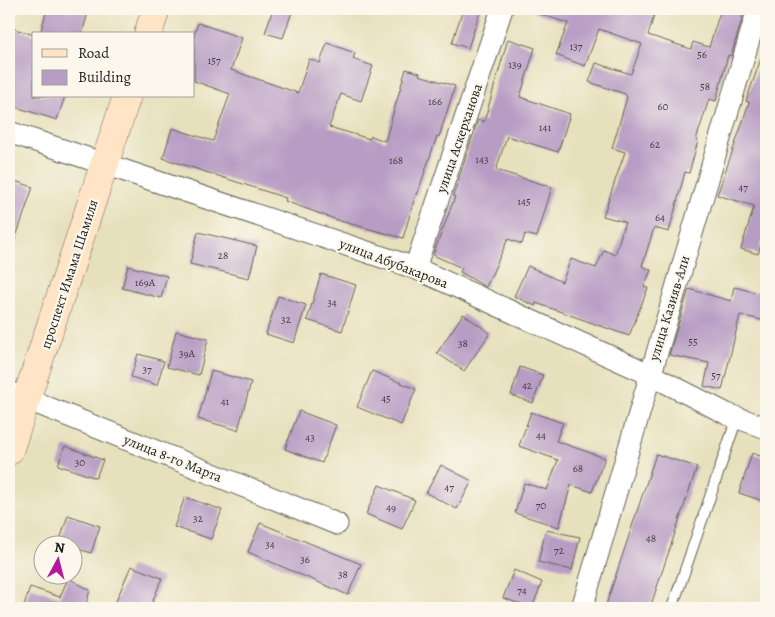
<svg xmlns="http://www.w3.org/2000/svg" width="775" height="617" viewBox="0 0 775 617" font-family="Alegreya,serif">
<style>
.building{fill:#b79cc4}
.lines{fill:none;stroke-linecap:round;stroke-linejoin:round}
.lane-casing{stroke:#636154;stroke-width:12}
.street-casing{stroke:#636154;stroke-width:23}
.secondary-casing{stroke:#636154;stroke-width:29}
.lane{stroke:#fff;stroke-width:10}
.street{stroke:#fff;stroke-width:21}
.secondary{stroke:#ffe4c6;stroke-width:28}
.labels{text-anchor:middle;stroke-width:4.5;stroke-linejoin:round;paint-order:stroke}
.number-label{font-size:11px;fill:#433c46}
.street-label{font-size:14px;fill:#1c1c1c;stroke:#fbf7ec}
</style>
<rect width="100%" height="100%" fill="#fbf7ec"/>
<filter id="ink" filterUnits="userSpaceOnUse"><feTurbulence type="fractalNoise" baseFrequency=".02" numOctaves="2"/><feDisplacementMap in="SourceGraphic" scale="10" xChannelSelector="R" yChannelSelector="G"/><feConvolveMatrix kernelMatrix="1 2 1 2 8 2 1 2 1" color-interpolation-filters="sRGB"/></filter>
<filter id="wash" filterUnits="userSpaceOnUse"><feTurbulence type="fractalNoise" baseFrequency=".0096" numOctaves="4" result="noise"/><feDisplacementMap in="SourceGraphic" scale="20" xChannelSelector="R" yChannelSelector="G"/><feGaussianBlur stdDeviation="1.12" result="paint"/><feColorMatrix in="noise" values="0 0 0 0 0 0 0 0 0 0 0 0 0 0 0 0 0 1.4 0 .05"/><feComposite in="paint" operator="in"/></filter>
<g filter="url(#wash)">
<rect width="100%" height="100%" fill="#e7e0bc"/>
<g id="blocks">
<path class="building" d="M47,9H89L82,34H40Z
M273,9H293L283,38L265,33Z
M463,9H481L468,48L452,43Z
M533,9H656L648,35L691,49L693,42L709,47L721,9H735L744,12L731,56L728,55L716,101L709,99L696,140L698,141L689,173L685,172L669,232L654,228L642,266L651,270L644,287L648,288L629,336L536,303L535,306L514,296L528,266L562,282L571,259L596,268L604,250L615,255L625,222L603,216L625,152L612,148L627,97L625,94L589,82L596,63L631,74L642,44L599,29L585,66L556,55L568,23L533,12Z
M198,23L242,38L231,70L298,93L309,59L320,63L327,43L355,53L353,59L373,66L361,101L341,94L329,127L370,139L371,136L385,141L406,69L420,73L419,75L455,86L439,137L437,136L417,195L416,194L403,238L340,221L285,201L286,198L163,158L172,128L213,141L230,94L194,81V35Z
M9,27L34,35V96H65L57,120L9,105Z
M508,39L535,48L520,97L570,114L558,152L507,136L496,170L552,187L537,237L525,234L522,244L508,239L486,287L460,272L462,268L433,255L455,197L453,196L478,120L484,122Z
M764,50H766V242L762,241L758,254L741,249L754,206L717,195L741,127L749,102L746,101Z
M9,179L33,187L11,252H9Z
M198,232L257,246L249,278L190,264Z
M128,266L167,276L161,298L122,288Z
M321,274L356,285L342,331L307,320Z
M734,287L766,295V321L740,315L722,390L704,386L709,363L669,355L689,289L731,301Z
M278,296L306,305L294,343L266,334Z
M463,314L490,333L464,371L437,353Z
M176,331L208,339L199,375L167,367Z
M138,354L164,361L157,385L131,377Z
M520,367L543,375L533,403L511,395Z
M211,371L251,382L238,430L198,419Z
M372,371L416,389L401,425L357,407Z
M299,411L336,425L322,463L285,449Z
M531,412L563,423L556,441L605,458L592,492L571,485L559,527L515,513L524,483L547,490L558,460L519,446Z
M65,446L103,460L96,478L58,465Z
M752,453L766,458V502L739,493Z
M656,454L697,467L650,608H605Z
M441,465L472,481L457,509L426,493Z
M379,485L415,500L402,529L366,514Z
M185,497L222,510L211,539L174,527Z
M68,515L100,526L91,553L72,547V544L59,543Z
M260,523L361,564L348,595L248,552Z
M546,530L580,537L572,570L538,562Z
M131,566L162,578L150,608H113Z
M514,570L542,582L532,608L503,598Z
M68,578L90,590L85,608H23L30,587L60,597Z"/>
</g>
</g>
<g filter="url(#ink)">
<use href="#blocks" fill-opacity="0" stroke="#636154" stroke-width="1"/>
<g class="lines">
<g class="lane-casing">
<path id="lane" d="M672,608L737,418"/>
</g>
<g class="street-casing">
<path id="street" d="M9,132L415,268L649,374L727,414L766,428
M415,268L502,9
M9,392L337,524
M582,608L758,9"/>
</g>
<g class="secondary-casing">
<path id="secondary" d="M148,34L156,9
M9,451L127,96"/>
</g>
<use href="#lane" class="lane"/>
<use href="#street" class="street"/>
<use href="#secondary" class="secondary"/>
</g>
</g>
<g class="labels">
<g class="number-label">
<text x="576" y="50">137</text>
<text x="702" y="58">56</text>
<text x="214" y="64">157</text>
<text x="515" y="68">139</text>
<text x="705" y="90">58</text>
<text x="435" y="105">166</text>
<text x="663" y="110">60</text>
<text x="545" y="131">141</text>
<text x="655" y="148">62</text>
<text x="482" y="163">143</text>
<text x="396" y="164">168</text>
<text x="743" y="191">47</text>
<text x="524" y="205">145</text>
<text x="660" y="221">64</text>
<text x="223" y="259">28</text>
<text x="145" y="286">169А</text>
<text x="332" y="306">34</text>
<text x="286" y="323">32</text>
<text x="693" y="345">55</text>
<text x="463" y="347">38</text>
<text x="187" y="357">39А</text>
<text x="147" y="373">37</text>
<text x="716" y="379">57</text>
<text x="527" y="389">42</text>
<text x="386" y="402">45</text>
<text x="225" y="405">41</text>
<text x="541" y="439">44</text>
<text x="310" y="441">43</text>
<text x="80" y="466">30</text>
<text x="578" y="472">68</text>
<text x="449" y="491">47</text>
<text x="541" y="509">70</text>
<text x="391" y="511">49</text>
<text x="198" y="522">32</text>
<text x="651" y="542">48</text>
<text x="270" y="548">34</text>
<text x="559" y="554">72</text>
<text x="305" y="563">36</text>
<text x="343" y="578">38</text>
<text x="522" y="594">74</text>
</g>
<g class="street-label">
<text transform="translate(459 138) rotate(-71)" y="5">улица Аскерханова</text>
<text transform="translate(394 263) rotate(21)" y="5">улица Абубакарова</text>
<text transform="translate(69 274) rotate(-72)" y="5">проспект Имама Шамиля</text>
<text transform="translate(669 308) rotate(-73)" y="5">улица Казияв-Али</text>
<text transform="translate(173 458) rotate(22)" y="5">улица 8-го Марта</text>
</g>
</g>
<rect width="775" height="617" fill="none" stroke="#fbf7ec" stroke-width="30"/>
<rect x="32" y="32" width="162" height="65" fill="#fbf7ec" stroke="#a29f99"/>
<rect x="42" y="49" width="25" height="8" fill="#ffe4c6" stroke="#a29f99"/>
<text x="78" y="58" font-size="15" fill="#1c1c1c">Road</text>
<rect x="42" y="70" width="25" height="15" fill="#b79cc4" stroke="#a29f99"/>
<text x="78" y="82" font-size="15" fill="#1c1c1c">Building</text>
<g transform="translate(58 560) rotate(7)"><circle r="24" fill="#fbf7ec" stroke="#a29f99"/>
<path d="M0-4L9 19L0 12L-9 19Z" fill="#b5179e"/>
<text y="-8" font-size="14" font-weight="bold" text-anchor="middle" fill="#1c1c1c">N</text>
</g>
</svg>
